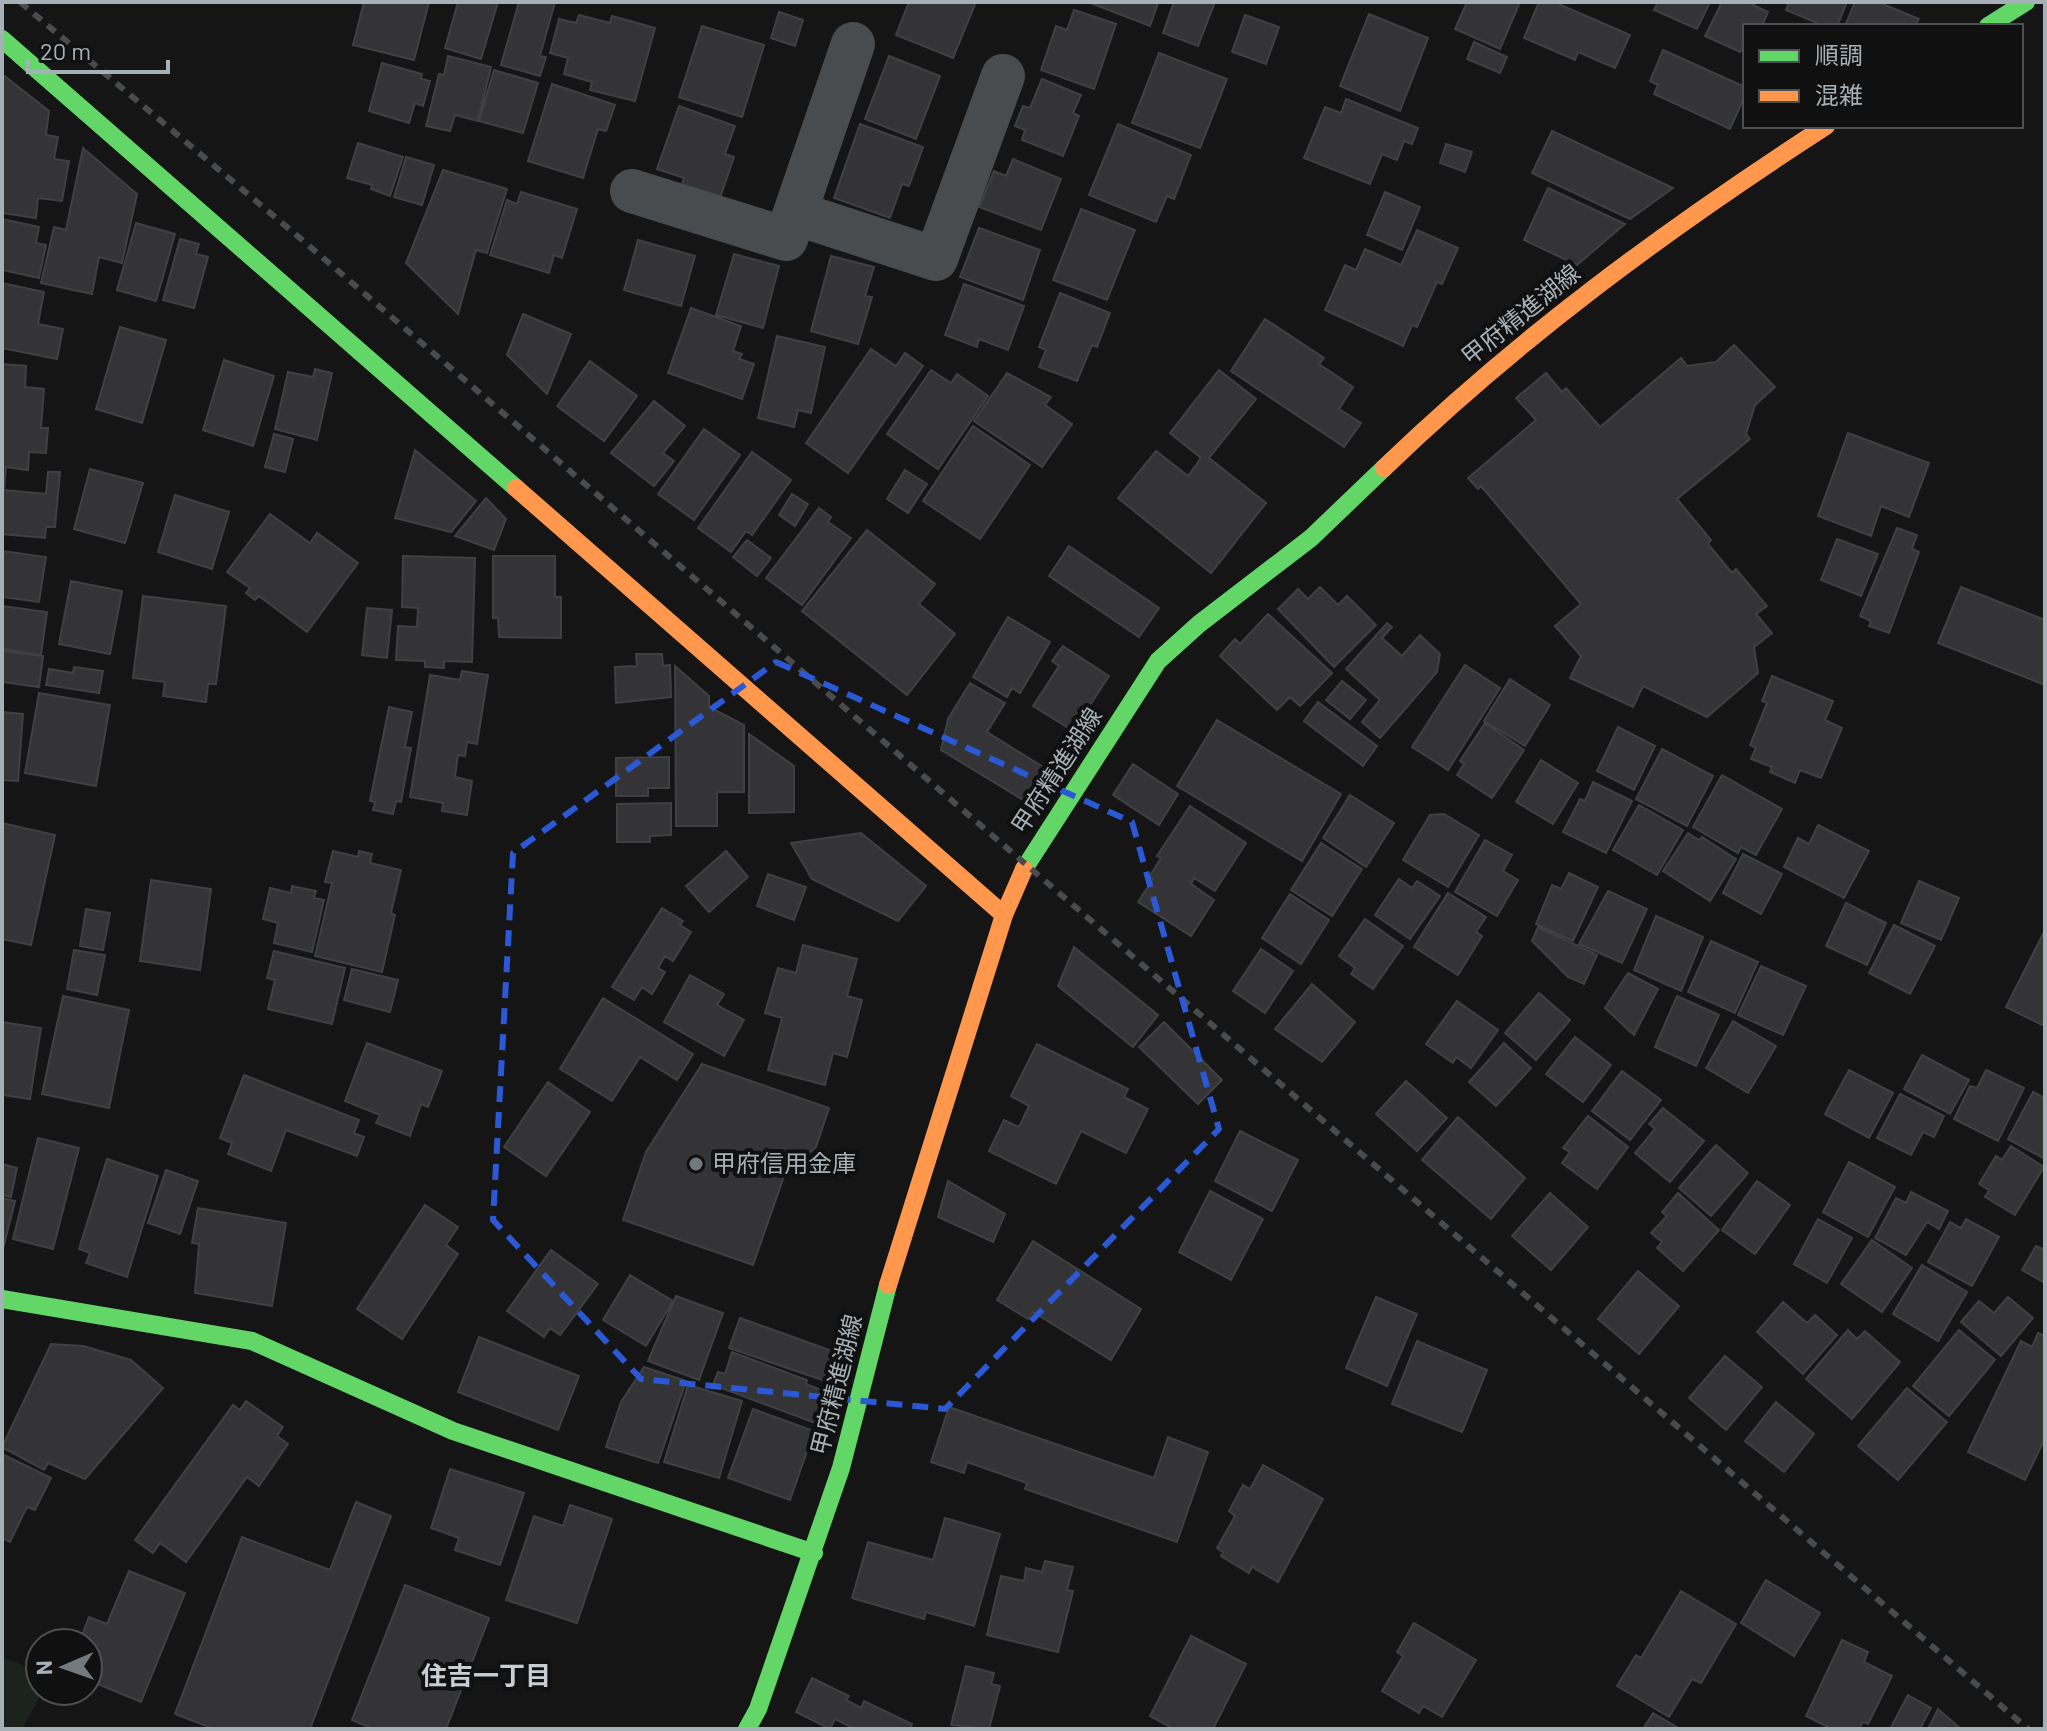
<svg xmlns="http://www.w3.org/2000/svg" width="2047" height="1731" viewBox="0 0 2047 1731" font-family="Barlow,'Noto Sans JP',sans-serif">
<style>
.green{fill:#1c231c}
.building{fill:#343437;stroke:#3e4042;stroke-width:2}
.lines{fill:none;stroke-linecap:round;stroke-linejoin:round}
.street{stroke:#494c4f;stroke-width:44}
.fast{stroke:#63d668;stroke-width:18}
.slow{stroke:#ff974d;stroke-width:18}
.rail{stroke:#494c4e;stroke-width:6;stroke-dasharray:10 8;stroke-linecap:butt}
.marked{fill:none;stroke:#2b58d5;stroke-width:6;stroke-dasharray:16 10;stroke-linejoin:round}
.poi-dot{fill:#737a7f;stroke:#101011;stroke-width:3}
.labels{text-anchor:middle;stroke-width:8;stroke-linejoin:round;paint-order:stroke}
.street-label{font-size:24px;fill:#a6b0b7;stroke:#101011}
.poi-label{font-size:24px;fill:#a6b0b7;stroke:#101011;text-anchor:start}
.neighbourhood-label{font-size:26px;font-weight:bold;fill:#c7cdd3;stroke:#101011}
</style>
<rect width="100%" height="100%" fill="#151516"/>
<path class="green" d="M2,1657L40,1672L43,1691L22,1729H2Z"/>
<path class="building" d="M364,2H429L414,60L353,45Z
M458,2H498L481,59L445,48Z
M519,2H555L540,56L546,57L540,76L501,65Z
M909,2H976L953,58L896,35Z
M1088,2H1157L1158,3L1150,26Z
M1174,2H1215L1198,46L1163,33Z
M1467,2H1520L1500,49L1455,29Z
M1539,2H1554L1630,35L1615,68L1578,52L1575,60L1524,38Z
M1658,2H1710L1697,29L1654,10Z
M1722,2H1747L1768,12L1762,26H1745V44L1740,52L1705,36Z
M1789,2H1847L1837,26H1824L1786,10Z
M1855,2H1878L1919,19L1914,26H1845Z
M1074,10L1116,24L1094,89L1041,70L1056,26L1067,30Z
M779,12L803,20L795,46L771,38Z
M1369,14L1428,38L1400,111L1340,86Z
M579,15L610,23L612,16L655,28L635,101L590,90L592,82L564,74L568,58L550,53L559,19L576,23Z
M1245,15L1279,27L1266,64L1232,52Z
M702,26L764,45L742,117L679,97Z
M1474,42L1507,57L1500,73L1467,59Z
M1663,50L1745,87V96L1730,129L1654,94L1658,85L1650,81Z
M1159,53L1227,79L1200,148L1132,123Z
M448,56L491,67L478,121L455,115L450,131L426,126L439,74L444,75Z
M889,56L940,76L916,139L865,119Z
M382,63L422,74L421,79L430,81L423,106L415,103L409,123L369,111Z
M494,70L538,83L523,133L479,121Z
M2,74L49,111L46,135L58,137L54,159L69,161L62,201L38,198L36,218L2,213Z
M1042,79L1081,95L1073,113L1079,116L1063,156L1022,140L1025,130L1015,126L1023,106L1030,108Z
M552,84L615,105L606,131L598,129L583,178L528,161Z
M1346,99L1418,128L1412,144L1404,141L1397,160L1382,154L1370,184L1304,158L1325,107L1341,113Z
M679,106L735,126L725,154L734,157L720,198L682,185L684,178L657,169Z
M860,124L923,147L909,186L902,184L890,218L834,198Z
M1118,124L1191,155L1174,199L1167,196L1156,222L1089,195Z
M1552,131L1673,188L1630,219L1532,173Z
M358,143L403,157L390,196L371,189L372,185L347,178Z
M1446,144L1472,152L1465,172L1440,163Z
M83,148L137,194L122,263L99,257L92,294L41,283L54,227L66,230Z
M406,157L434,165L422,205L394,197Z
M1013,159L1061,179L1041,230L979,207L994,171L1006,176Z
M443,170L507,189L487,253L476,250L458,314L406,263Z
M1548,188L1625,224L1577,265L1524,240Z
M521,192L577,209L562,258L554,255L549,273L490,255L507,200L517,204Z
M1385,192L1420,207L1402,250L1367,235Z
M1081,209L1135,230L1107,300L1053,280Z
M2,219L39,227L36,243L46,245L39,278L2,270Z
M136,223L175,234L156,301L117,290Z
M979,228L1040,250L1023,300L960,277Z
M1417,230L1458,248L1442,284L1437,282L1417,327L1412,325L1403,346L1325,310L1345,265L1356,270L1365,249L1401,265Z
M180,239L199,244L196,254L208,257L194,308L163,300Z
M638,240L695,256L681,306L624,290Z
M734,254L779,266L763,328L716,315Z
M831,256L874,267L865,296L872,297L858,344L811,331Z
M2,283L44,292L38,324L63,329L57,359L2,348Z
M964,284L1024,306L1008,350L979,339L977,347L945,335Z
M1060,293L1110,313L1097,347L1092,345L1077,381L1039,367L1046,350L1039,347Z
M691,308L741,326L733,351L742,354L739,359L754,364L742,399L668,373Z
M523,314L571,334L547,394L507,355Z
M1265,319L1324,358L1319,364L1353,387L1339,409L1361,423L1344,447L1231,371Z
M120,327L166,340L142,423L96,409Z
M777,336L825,347L811,413L798,410L794,427L758,418Z
M1734,345L1775,387L1755,405L1746,434L1750,439L1677,499L1711,540L1708,544L1732,573L1736,569L1767,606L1756,614L1772,633L1754,647L1758,673L1707,717L1643,686L1633,707L1570,678L1581,656L1555,626L1581,604L1481,486L1478,489L1468,478L1536,420L1516,398L1546,373L1562,392L1566,388L1600,427L1681,358L1687,366L1716,362Z
M871,349L896,366L905,353L923,366L848,473L806,443Z
M224,360L274,376L253,446L203,430Z
M590,361L637,396L604,441L557,406Z
M2,364L26,366L25,387L44,389L41,428H48L46,453L29,452L28,470L6,467L4,490L46,494L48,472H60L55,527H46L45,538L2,534Z
M315,369L332,373L317,440L275,429L288,372L313,377Z
M931,370L951,383L957,374L988,396L938,469L887,434Z
M1219,370L1256,399L1209,458L1266,503L1211,573L1118,498L1156,451L1188,476L1201,458L1170,433Z
M1007,373L1051,397L1045,405L1072,424L1042,467L974,421Z
M654,401L685,426L663,453L674,461L654,486L611,453Z
M973,426L1030,465L980,539L923,501Z
M704,429L740,455L694,520L658,494Z
M1848,433L1929,463L1909,517L1881,506L1871,536L1818,516Z
M274,434L293,439L285,472L265,467Z
M415,450L476,501L451,532L395,518Z
M752,452L791,480L752,535L746,531L731,552L698,528Z
M90,469L143,483L125,543L74,529Z
M905,470L927,484L908,513L887,499Z
M792,494L808,504L795,526L779,515Z
M175,495L229,512L212,569L158,552Z
M486,498L506,519L494,550L455,536Z
M819,508L831,517L828,522L851,538L802,605L766,578Z
M270,514L310,543L317,533L358,563L307,632L259,596L255,600L246,593L250,588L227,572Z
M1897,528L1917,535L1912,549L1919,552L1889,633L1869,626L1871,621L1860,616Z
M867,530L935,584L919,604L955,634L907,695L802,611Z
M1837,539L1878,554L1861,596L1821,580Z
M747,540L771,558L757,576L733,557Z
M1069,546L1159,608L1139,637L1049,576Z
M2,551L46,557L39,602L2,597Z
M403,556L475,558L472,662L444,661V668L425,667V661L396,660L398,626L417,627L418,608L402,607Z
M493,556H555V597H561V638L499,637L498,618H493Z
M71,581L122,591L110,654L59,644Z
M1320,587L1338,605L1347,596L1376,625L1334,667L1278,609L1298,589L1308,599Z
M1961,587L2045,620V685L1938,643Z
M143,596L226,606L216,684H208L206,702L163,696L165,682L133,678Z
M2,606L47,612L41,655L2,649Z
M367,608L392,610L387,658L362,655Z
M1268,614L1332,673L1300,706L1290,697L1277,710L1220,656L1235,639L1240,644Z
M1008,617L1050,642L1020,693L1012,688L1007,697L973,677Z
M1387,623L1392,627L1382,638L1402,656L1420,635L1440,654L1437,672L1380,738L1362,722L1380,700L1346,669Z
M1063,646L1109,676L1073,731L1033,706L1059,666L1052,661Z
M2,651L43,656L39,687L2,682Z
M636,654H662L663,666L670,665L671,697L616,703L615,667L637,666Z
M1465,665L1500,688L1448,770L1412,747Z
M675,666L709,696V707L744,725V792H717V826H676Z
M74,667L103,671L99,693L46,685L49,669L73,673Z
M462,671L488,675L477,744L467,742L465,756L458,755L455,777L472,781L467,815L442,811L443,803L410,797L430,675L460,680Z
M1772,676L1833,701L1825,720L1842,728L1821,778L1800,770L1795,783L1770,772L1772,767L1751,759L1756,748L1750,745L1767,703L1762,701Z
M1510,679L1550,705L1525,746L1484,721Z
M1342,681L1366,700L1350,719L1326,700Z
M970,683L1005,703L987,732L1048,770L1028,803L941,750L948,719Z
M39,693L110,705L96,786L25,773Z
M1318,702L1377,746L1363,766L1304,721Z
M389,707L412,712L405,747L411,748L401,802L396,801L393,814L373,810L375,802L370,801Z
M2,712L23,714L18,781L2,780Z
M1217,720L1341,794L1302,861L1177,786Z
M1485,723L1524,750L1492,798L1457,775L1464,764L1460,761Z
M1618,727L1655,746L1634,790L1597,771Z
M749,734L794,766V812L749,813Z
M1662,749L1713,776L1687,826L1636,799Z
M669,757V788H648V796H616V758Z
M1541,760L1578,783L1553,824L1516,802Z
M1133,764L1178,794L1159,825L1113,795Z
M1722,775L1782,809L1756,855L1741,847L1738,853L1693,827Z
M1593,782L1632,801L1606,853L1563,832L1580,799L1585,801Z
M1350,795L1394,823L1366,867L1323,838Z
M671,803V835L650,836V842H617V804Z
M1639,805L1683,830L1657,875L1613,850Z
M1190,806L1246,843L1215,891L1194,878L1191,884L1214,900L1191,936L1138,902L1153,879L1149,877L1161,858L1157,856Z
M1444,814L1479,835L1448,887L1403,860L1430,815Z
M2,823L55,835L31,945L2,939Z
M1818,825L1869,851L1844,898L1784,867L1798,838L1809,844Z
M861,833L926,886L898,921L812,879L791,843Z
M1688,833L1699,840L1702,837L1736,859L1710,901L1663,871Z
M1485,840L1512,855L1503,871L1518,880L1497,916L1455,892Z
M1321,843L1362,869L1332,916L1291,890Z
M333,851L358,857L359,851L372,854L370,863L401,870L391,913L395,915L382,972L315,956L332,883L325,882Z
M726,851L748,877L709,912L686,886Z
M1743,854L1782,874L1761,914L1723,893Z
M1569,873L1598,887L1573,941L1536,924L1552,885L1561,889Z
M768,874L806,887L794,920L757,906Z
M1399,879L1412,888L1417,881L1440,896L1410,939L1375,915Z
M151,880L211,889L200,970L140,961Z
M1919,881L1959,898L1941,940L1901,923Z
M292,886L316,891L314,898L324,900L312,952L274,943L278,923L263,919L270,888L291,893Z
M1608,891L1647,909L1622,963L1579,944Z
M1448,893L1486,917L1476,932L1482,936L1458,975L1414,947Z
M1290,894L1329,920L1301,964L1262,938Z
M1846,903L1886,923L1867,965L1826,946Z
M662,908L683,921L680,925L691,932L673,961L665,956L658,968L665,972L652,994L642,987L634,1000L612,987Z
M86,909L110,913L103,950L80,946Z
M1656,916L1703,937L1681,991L1634,970Z
M1365,919L1403,946L1373,989L1351,974L1355,968L1339,956Z
M1894,925L1935,946L1910,994L1869,973Z
M1538,927L1597,955L1584,984L1568,977L1532,941Z
M2045,930V1020L2042,1025L2006,1007Z
M1711,941L1758,962L1735,1013L1688,992Z
M803,945L857,959L847,996L862,1000L847,1057L833,1053L825,1085L768,1070L782,1018L765,1013L778,968L796,973Z
M1074,947L1158,1015L1133,1047L1058,986Z
M1261,949L1293,971L1265,1013L1233,991Z
M74,950L105,955L97,995L67,989Z
M274,951L345,968L332,1024L268,1009L275,980L267,978Z
M1761,966L1806,986L1783,1035L1738,1015Z
M352,969L398,980L390,1012L344,1000Z
M1628,973L1658,989L1634,1035L1605,1008Z
M690,975L724,994L717,1005L744,1020L724,1056L664,1022Z
M1312,984L1355,1022L1322,1062L1275,1029Z
M1539,993L1570,1020L1536,1060L1505,1033Z
M63,996L129,1010L109,1108L42,1094Z
M1677,996L1719,1015L1696,1066L1655,1047Z
M603,998L693,1054L677,1080L640,1057L612,1101L560,1069Z
M1457,1001L1498,1030L1471,1068L1456,1057L1453,1063L1426,1044Z
M1733,1021L1776,1046L1748,1093L1706,1068Z
M2,1022L41,1028L30,1099L2,1095Z
M1164,1022L1222,1080L1198,1104L1139,1047Z
M1575,1037L1611,1065L1583,1102L1546,1074Z
M367,1043L442,1071L428,1107L421,1104L410,1136L376,1123L380,1115L345,1101Z
M1504,1043L1531,1068L1496,1106L1469,1082Z
M1037,1044L1128,1089L1124,1097L1148,1109L1126,1153L1081,1131L1056,1184L989,1151L1004,1120L1019,1127L1029,1106L1011,1096Z
M1922,1055L1969,1080L1950,1114L1904,1089Z
M702,1064L829,1108L816,1147L806,1156H791L753,1265L623,1220L646,1152Z
M1849,1070L1893,1093L1869,1138L1825,1114Z
M1986,1070L2024,1088L1998,1141L1954,1119L1970,1086L1977,1088Z
M1622,1071L1661,1100L1630,1140L1592,1111Z
M244,1075L359,1120L354,1133L364,1137L357,1156L286,1130L271,1171L228,1154L232,1143L220,1138Z
M1406,1081L1447,1118L1417,1151L1376,1114Z
M548,1082L590,1112L546,1176L504,1147Z
M2033,1092L2045,1098V1159L2008,1139Z
M1900,1094L1944,1116L1934,1137L1923,1132L1911,1155L1877,1138Z
M1663,1108L1704,1141L1670,1182L1635,1153L1655,1129L1649,1124Z
M1588,1116L1628,1147L1597,1189L1562,1163L1570,1152L1563,1148Z
M1458,1117L1525,1178L1491,1219L1422,1160Z
M1240,1131L1298,1160L1272,1211L1215,1181Z
M38,1138L79,1148L53,1249L13,1239Z
M1716,1145L1748,1173L1711,1216L1679,1188Z
M2011,1146L2044,1167L2015,1215L1985,1197L1989,1190L1979,1184L1996,1156L2002,1160Z
M107,1159L158,1176L127,1277L86,1263L90,1253L79,1249Z
M1849,1162L1895,1187L1868,1237L1823,1212Z
M2,1164L17,1168L11,1197L2,1195Z
M166,1170L198,1181L180,1234L148,1223Z
M948,1181L1005,1214L993,1242L938,1217Z
M1757,1181L1790,1205L1755,1254L1722,1230Z
M1210,1191L1263,1219L1231,1280L1179,1252Z
M1911,1192L1948,1211L1939,1229L1927,1222L1906,1255L1875,1238L1896,1198L1906,1203Z
M1550,1193L1588,1227L1551,1270L1512,1236Z
M1678,1193L1719,1230L1683,1271L1657,1248L1662,1242L1651,1233L1667,1216L1662,1212Z
M2,1198L15,1201L2,1253Z
M425,1205L458,1227L446,1245L458,1254L402,1339L357,1309Z
M198,1208L286,1223L272,1306L195,1293L199,1244L192,1243Z
M1818,1219L1852,1238L1827,1283L1794,1264Z
M1966,1219L1999,1237L1972,1286L1928,1262L1950,1222L1961,1228Z
M1872,1240L1912,1268L1882,1312L1841,1284Z
M1033,1241L1141,1309L1111,1360L1033,1312L1028,1319L997,1300Z
M2036,1246L2045,1250V1283L2022,1270Z
M551,1250L598,1284L560,1335L550,1328L544,1337L507,1311Z
M1922,1265L1967,1292L1938,1341L1893,1314Z
M1638,1271L1679,1306L1639,1354L1598,1319Z
M630,1275L673,1301L646,1346L603,1320Z
M676,1296L723,1313L699,1380L648,1361Z
M1376,1297L1417,1314L1387,1386L1346,1368Z
M2008,1297L2033,1318L2001,1356L1961,1322L1979,1301L1994,1313Z
M1783,1302L1807,1323L1815,1315L1837,1335L1803,1374L1757,1332Z
M740,1318L838,1353L828,1382L729,1348Z
M1848,1330L1857,1339L1865,1331L1900,1362L1852,1419L1806,1379Z
M1959,1330L1995,1360L1949,1416L1913,1386Z
M2038,1333L2045,1336V1438L2025,1480L1968,1452L2021,1341L2032,1347Z
M479,1337L579,1376L558,1430L458,1392Z
M1417,1341L1487,1370L1462,1432L1392,1404Z
M51,1344L83,1346L131,1360L163,1388L85,1479L48,1463L44,1470L2,1447Z
M732,1352L807,1380L806,1384L826,1392L815,1423L713,1385L718,1372L725,1374Z
M1725,1356L1762,1387L1726,1430L1689,1398Z
M644,1367L686,1381L658,1463L606,1447L621,1402Z
M688,1385L742,1401L719,1478L664,1462Z
M1907,1388L1947,1422L1898,1480L1858,1446Z
M246,1401L283,1427L277,1436L288,1444L259,1486L247,1477L186,1562L160,1543L153,1553L135,1540L233,1405L240,1410Z
M1776,1402L1814,1434L1784,1472L1745,1441Z
M949,1407L1154,1478L1168,1437L1208,1452L1177,1542L1025,1489L1027,1483L967,1462L964,1473L931,1462Z
M753,1409L814,1431L790,1500L728,1478Z
M2,1454L51,1478L35,1510L27,1507L10,1542L2,1538Z
M1263,1465L1323,1499L1278,1582L1252,1567L1249,1573L1221,1556L1223,1552L1217,1548L1235,1516L1229,1511L1243,1485L1250,1489Z
M450,1469L524,1493L500,1565L455,1550L459,1538L431,1528Z
M356,1502L391,1516L310,1729H214L175,1714L242,1537L330,1570Z
M570,1505L612,1519L577,1623L506,1600L534,1516L563,1526Z
M945,1518L1000,1534L974,1626L926,1612L924,1619L852,1598L868,1542L933,1560Z
M1045,1561L1073,1567L1067,1590L1073,1591L1058,1652L987,1635L1001,1576L1024,1581L1026,1568L1042,1572Z
M129,1571L185,1593L141,1702L88,1680V1643H79L89,1617L107,1624Z
M1766,1580L1820,1613L1794,1656L1741,1623Z
M405,1585L489,1618L446,1729H373L352,1720Z
M1681,1591L1736,1624L1701,1683L1692,1679L1669,1717L1617,1686L1636,1655L1641,1658Z
M1414,1623L1476,1660L1442,1717L1423,1706L1419,1713L1382,1691L1403,1656L1397,1652Z
M1191,1636L1246,1664L1213,1729H1174L1150,1716Z
M1842,1640L1868,1652L1864,1662L1892,1676L1868,1724L1863,1722L1859,1729H1832L1806,1716Z
M966,1666L994,1673L991,1684L1000,1686L989,1729L951,1725Z
M812,1678L849,1696L846,1700L861,1708L864,1701L912,1724L910,1729H855L835,1719L830,1729L796,1712Z
M1908,1695L1931,1708L1920,1729H1890Z
M1938,1709L1961,1729H1928Z
M1653,1713L1680,1729H1643Z"/>
<g class="lines">
<path class="street" d="M632,191L786,239L853,44
M795,213L936,259L1003,76"/>
<path class="fast" d="M1988,26L2026,2
M2,39L516,488
M1024,869L1158,661L1199,624L1311,538L1384,468
M2,1299L252,1341L453,1431L814,1553
M747,1729L758,1709L841,1468L888,1285"/>
<path class="slow" d="M1384,468C1521,336 1667,229 1826,126
M516,488L1004,915
M888,1285L1004,915L1024,869"/>
<path class="rail" d="M20,2L307,244L2028,1729"/>
</g>
<path class="marked" d="M776,662L1132,822L1219,1129L945,1409L641,1379L493,1220L513,853Z"/>
<circle class="poi-dot" cx="696" cy="1164" r="8"/>
<g class="labels">
<g class="street-label">
<text transform="translate(1521 315) rotate(-39)" y="8">甲府精進湖線</text>
<text transform="translate(1057 771) rotate(-57)" y="8">甲府精進湖線</text>
<text transform="translate(837 1385) rotate(-76)" y="8">甲府精進湖線</text>
</g>
<g class="poi-label">
<text x="712" y="1172">甲府信用金庫</text>
</g>
<g class="neighbourhood-label">
<text x="486" y="1685">住吉一丁目</text>
</g>
</g>
<rect width="2047" height="1731" fill="none" stroke="#a6b0b7" stroke-width="8"/>
<rect x="1743" y="24" width="280" height="104" fill="#101011" stroke="#4c5053" stroke-width="2"/>
<rect x="1759" y="50" width="40" height="12" fill="#63d668" stroke="#4c5053" stroke-width="2"/>
<text x="1815" y="64" font-size="24" fill="#a6b0b7">順調</text>
<rect x="1759" y="90" width="40" height="12" fill="#ff974d" stroke="#4c5053" stroke-width="2"/>
<text x="1815" y="104" font-size="24" fill="#a6b0b7">混雑</text>
<g transform="translate(64 1667) rotate(268)"><circle r="38" fill="#101011" stroke="#4c5053" stroke-width="2"/>
<path d="M0-6L14 30L0 20L-14 30Z" fill="#737a7f"/>
<text y="-12" font-size="22" font-weight="bold" text-anchor="middle" fill="#a6b0b7">N</text>
</g>
<path d="M28 60v12h140v-12" fill="none" stroke="#a6b0b7" stroke-width="4"/>
<text x="40" y="60" font-size="24" fill="#a6b0b7" stroke="#101011" stroke-width="6" paint-order="stroke">20 m</text>
</svg>
